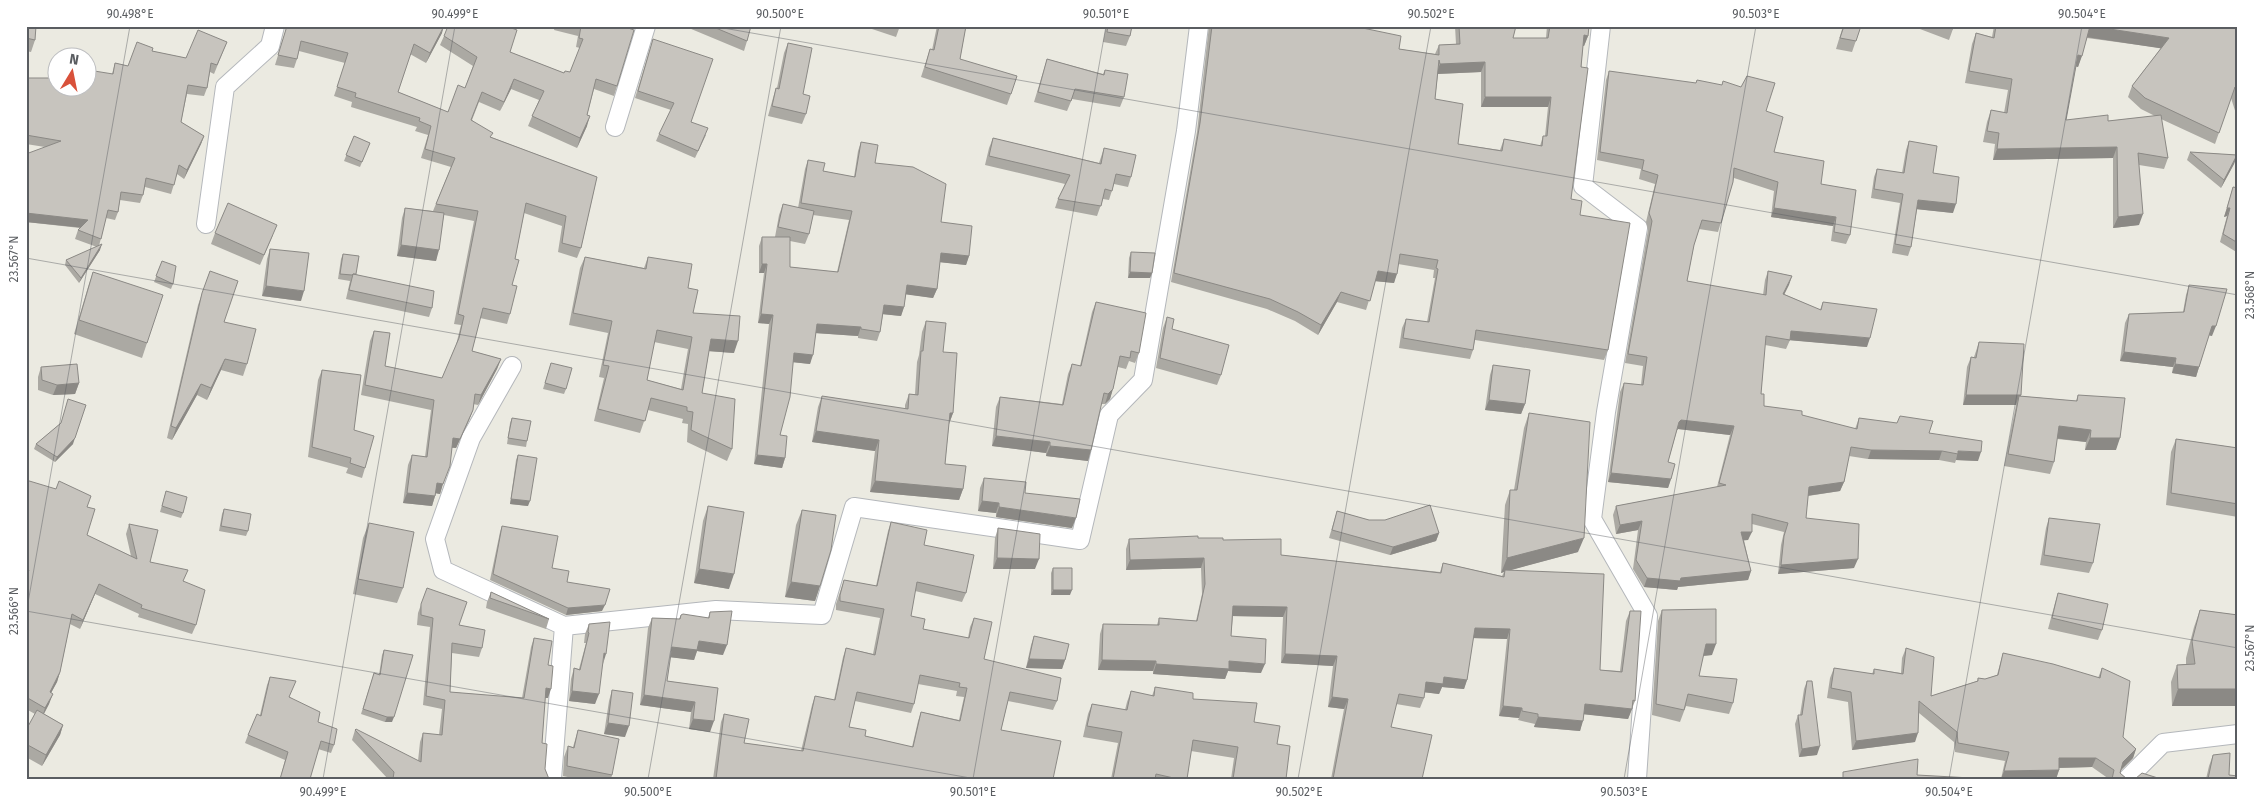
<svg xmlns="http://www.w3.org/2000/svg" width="2264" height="805" viewBox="0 0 2264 805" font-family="'Fira Sans',sans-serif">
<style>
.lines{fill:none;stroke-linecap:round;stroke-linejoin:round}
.minor-casing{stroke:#b4b7bb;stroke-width:20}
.minor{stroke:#fff;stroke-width:18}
.wall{fill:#aba9a3;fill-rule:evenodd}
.shaded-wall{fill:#8b8985}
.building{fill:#c7c4be;stroke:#8b8985;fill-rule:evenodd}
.ticks{fill:none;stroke:#5a5d61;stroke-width:1;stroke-opacity:0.45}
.neatline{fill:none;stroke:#5a5d61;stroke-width:2}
.ticks-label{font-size:12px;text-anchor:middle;fill:#5a5d61}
</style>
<rect width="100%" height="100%" fill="#ebeae1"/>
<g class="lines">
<g class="minor-casing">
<path id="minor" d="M1601,26L1583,186L1638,228L1606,412L1592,519L1648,616L1637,779
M615,127L646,26
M206,224L225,87L270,46L275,26
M512,366L471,438L435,539L443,570L564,626L552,779
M564,626L716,610L822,615L854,507L1080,540L1109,415L1143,380L1186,131L1199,26
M2127,779L2163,743L2238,734"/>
</g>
<use href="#minor" class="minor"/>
</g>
<path class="wall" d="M26,26L35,40L31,52L26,51Z
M287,26L442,33L426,63L410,54L398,92L448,112L465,88L473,66L440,45L444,36L510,52L564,73L570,72L580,48L576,47L578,36L554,30L555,26H622L617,86L614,96L594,89L587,115V126L577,148L528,126L539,100L511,89L500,111L479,102L472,120L491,137L597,177L581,248L577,258L558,252L562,226L524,213L515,259L512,285L510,314L507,324L480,318L472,351L501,359L497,369L478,405L473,404V410L469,420L456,448H452L440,494L436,493L432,506L403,503L408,465L412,455L425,457L431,410L361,395L370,341L374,331L385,366L442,378L456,345L461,325L454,324L474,221L444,215L436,261L397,256L402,218L405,208L433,211L451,167L421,158L428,135L415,131L417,127L351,107L352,102L334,96L345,63L299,51L297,59L294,68L275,65Z
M684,26H751L747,41L744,51Z
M863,26H900L896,37Z
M937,26H966L960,59L1011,94L1007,105L921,77L930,49L932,50Z
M1106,26H1132L1130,36L1126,46L1103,42Z
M1209,26H1353L1399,49L1435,54L1439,45L1456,44L1455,26H1516L1513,38H1546L1547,26H1589L1588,36L1584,46L1583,45L1571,199L1580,215L1608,350L1604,360L1475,340L1473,350L1470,359L1399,348L1402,328L1406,319L1427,322L1435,278H1433L1434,270L1398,264L1394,283L1375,281L1366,310L1337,302L1318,335L1295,321L1267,309L1171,282L1197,132ZM1481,72V107H1548L1545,136H1543L1540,146L1504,139L1500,150L1458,144L1435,99L1438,74Z
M1843,26H1861L1852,52L1836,49Z
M1912,26H1954L1949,40Z
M1994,26H2238V120L2231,98L2215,144L2161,119L2168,158L2164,169L2139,165V225L2113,228V158L1993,160L1995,144L1983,142L1987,122L1991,110L2004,113L2008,90L1965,83L1972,44L1976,33L1992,37ZM2087,38L2161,48L2132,86L2128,97L2141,109L2155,116L2108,121L2066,120L2076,66L2078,67Z
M653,39L691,122L706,135L695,158L656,141L659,134L671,110L635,98Z
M227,42L214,74L210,72L207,88L204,96L187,94L181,122L204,136L201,144L184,179L177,174L171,194L145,187L143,195L140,203L120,200L118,212L115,220L106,218L99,246L100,250L79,283L65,265L66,260L97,247L75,239L78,230L80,228L26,222L45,147L26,144V78L58,88L112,74L115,63L128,66L152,51L186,58Z
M788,43L803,94L806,114L802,124L768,116L773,98L776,88H777L784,53Z
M1047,59L1103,74L1105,70L1124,97L1120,107L1072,99L1067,111L1034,102Z
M58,64V77L55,72Z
M1609,71L1766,111L1774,152L1821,184L1850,235L1846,244L1831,241L1833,226L1771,217L1774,191L1734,178L1718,232L1699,229L1694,245L1687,281L1763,295L1765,280L1768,271L1792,276L1784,294L1820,310L1823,302L1867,347L1790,340L1786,349L1765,345L1761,394L1764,406L1855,429L1859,418L1929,433L1978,461L1956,460L1955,463L1939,460L1868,459L1849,456L1844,482L1840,491L1808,496L1806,518L1854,568L1778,574L1781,545L1784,532L1752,524L1748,540H1744L1751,571L1748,580L1678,587L1677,590L1644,587L1633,569L1638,530L1616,534L1613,515L1616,506L1717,487L1730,435L1678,429L1677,430L1668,462L1671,479L1668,488L1608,482L1620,392L1624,383L1641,385L1643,366L1625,363L1648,230L1646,222L1655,184L1639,179L1641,169L1597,160L1606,80Z
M354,136L370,143L360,167L344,161Z
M993,138L1099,163L1104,148L1131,177L1128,187L1114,184L1109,200L1103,199L1097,216L1055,208L1058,199L1065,184L985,165L989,148Z
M1909,141L1933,173L1953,213L1917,209L1911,247L1908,256L1892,253L1900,203L1871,198L1874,177L1877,169L1902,173L1906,150Z
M861,142L875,163L941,222L969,256L966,265L940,262L937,289L933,298L906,294L904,307L901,316L883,314L880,332L877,341L858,338V336L816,333L810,364L793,362L780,435L785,458L782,468L754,464L769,324L758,323L764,273H759V246L762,237H775L779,215L783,204L798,208L805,169L808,160L823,171L854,177L858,151ZM813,215L849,220L837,272L790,267V241L805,244L809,234Z
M2190,152L2237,155L2234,164L2221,188L2187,160Z
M2233,187L2238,188V253L2220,242L2227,216L2224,217Z
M215,233L273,235L260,265L211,244Z
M270,249L301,301L262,296L267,259Z
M1131,252L1152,273L1150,278H1128L1129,258Z
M343,254L356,274L432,308L429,317L346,299L350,281L338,279L341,259Z
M585,257L644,268L648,257L688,288L693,313L734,353L709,351L702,393L732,449L727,461L687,442L688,424L682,423L683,419L648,410L640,433L594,421L604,378L599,377L608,333L569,325L580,268ZM654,342L688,349L681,389L647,380Z
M162,261L173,284L171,289L154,282Z
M210,271L224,322L247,364L243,376L221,370L207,400L197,395L172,440L167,438L198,305Z
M93,272L147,343L142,358L74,334L88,287Z
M2189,285L2212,336L2209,335L2196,377L2172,373L2173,367L2120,361L2125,323L2129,314L2183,312L2186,295Z
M1096,302L1139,353L1135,363L1129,361L1126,369L1118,367L1110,399L1105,404H1101L1091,450L1088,461L1046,456V453L992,446L996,407L1000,397L1062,404L1068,374L1072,364L1080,366L1092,312Z
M1167,317L1172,329L1221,375L1217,385L1156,368L1163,328Z
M926,321L943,352L953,413L949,424L945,464L963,489L959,500L870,492L875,451L812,442L818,407L822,396L905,409V405L909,394H915L917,362L919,355L922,332Z
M1979,342L2021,396L2076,401L2078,395L2116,450H2085L2086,442L2057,439L2054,462L2050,474L2004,466L2016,405H1963L1967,367L1971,357H1974Z
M551,363L566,389L564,394L543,389Z
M1493,365L1525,404L1521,414L1485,410L1490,375Z
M41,367L79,383L75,394L53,395L38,390V377Z
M322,370L365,468L362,478L346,473L348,468L308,457L318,380Z
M1529,413L1578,552L1510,570L1600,670L1620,671L1626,621L1630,611L1635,701L1628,719L1584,714L1580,731L1534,727L1535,724L1518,720L1519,718L1499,716L1507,639L1473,638L1467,680L1464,689L1442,687L1439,694L1424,692V698L1420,708L1396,704L1391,727L1422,779H1331L1344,709L1328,707L1333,666L1281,663L1283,617L1233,616L1231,636L1261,673L1228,671L1225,679L1153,674V671L1098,670L1100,634L1103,624L1157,625L1159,618L1196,621L1202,594L1201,568L1126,570V549L1129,539L1198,538L1223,540L1281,555L1440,572L1443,563L1502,576L1504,572L1501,573L1505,505L1510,490H1514L1524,428Z
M512,418L527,441L526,447L507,444L510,423Z
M61,423L73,444L55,462L34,449L36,444Z
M2176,439L2238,448V517L2166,505L2171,452Z
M518,455L528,506L510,504L516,460Z
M984,478L1025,493L1072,528L996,517V513L978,511L980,488Z
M26,480L87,507V535L131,556L126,534L129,524L150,562L184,581L196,625L192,634L138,617L139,614L95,594L80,629L70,624L60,672L57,682L51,693L49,704L44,714L63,725L60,735L42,766L26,757V730L35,714L26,709Z
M166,491L183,513L181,518L160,512Z
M708,506L729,589L694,583L703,521Z
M224,509L248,531L246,536L219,531L222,514Z
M802,510L820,586L815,601L785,597L796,525Z
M1337,511L1369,520L1439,533L1436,541L1390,555L1329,538Z
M2049,518L2093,563L2089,573L2040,565L2046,528Z
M891,522L924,545L966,593L962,602L915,591L911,616L923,629L968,638L970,627L974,618L984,659L1057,701L1053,710L1008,701L1001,730L1053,779H713L721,722L724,714L744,743L801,751L812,705L815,696L834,700L843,657L846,648L873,654L880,618L836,610V604L844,580L876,586L888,531ZM918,684L957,691L956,696L964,697L959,720L921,712L918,721L912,747L865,736L849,727L855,701L911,713L914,704Z
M369,523L403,588L397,603L353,594L363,538Z
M502,526L552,568L567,582L602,611L566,615L490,580L500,532Z
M998,528L1035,569H993L995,538Z
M1053,568L1070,595H1051V573Z
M427,588L459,625L482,648L479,657L452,653L450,692L522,698L531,647L534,638L548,665V698H545L542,743L545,769L549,779H388L352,740L355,730L418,761L420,742L423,733L439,735L442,709L423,705L430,627L417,625L418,613Z
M491,592L549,619L546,629L486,608L487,602Z
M2058,593L2102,630L2098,640L2048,629L2055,603Z
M1662,610L1712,655L1703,656L1699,676L1733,703L1729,714L1686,706L1680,722L1652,715L1658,621Z
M2200,610L2238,615V706H2172L2171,682L2177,665L2186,664V658L2194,627Z
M710,612L723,655L697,651L694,660L670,657L667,681L718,688L710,732L689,729L691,712L640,705L648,628L652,618L679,619L681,615L708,618Z
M589,624L602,664L595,704L569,701L571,679L574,668L579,669L586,643H584L585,634Z
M1034,636L1065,660L1062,669L1026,668L1031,645Z
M1906,648L1931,696L1977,681L1978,678L1985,679L1997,675L2003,653L2098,678L2102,668L2123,737L2136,749L2133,758L2121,770L2120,773L2127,779H2109L2092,767L2059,768V770L2056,779H2001L2005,761L1955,752L1954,742L1919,713L1915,742L1852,750L1848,702L1827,698L1830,678L1834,668L1872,674L1874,669L1901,673L1902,658Z
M384,650L392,722H385L361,714L374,673L379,675L382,655Z
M270,677L290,697L318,722L334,745L331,753L318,749L310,779H280L285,760L245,743L248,735L260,715L267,685Z
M1807,681L1817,755L1799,757L1795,724L1798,715H1800L1804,689Z
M1155,687L1193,699L1254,722L1277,744L1286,779H1231L1234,758L1191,751L1187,779H1111L1118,743L1083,737L1088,714L1092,704L1125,710L1127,702L1131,691L1152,696Z
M612,690L625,737L604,734L609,701Z
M578,730L612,775L611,779H577L563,776L564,757L568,746L573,747Z
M2213,755L2229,775L2238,779H2206L2209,766Z"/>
<path class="shaded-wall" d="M444,26L442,33L426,63L430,53Z
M2090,26L2169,38L2165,49L2086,37Z
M1584,35L1588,36L1584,46L1580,45Z
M2078,55L2082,56L2078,67L2074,66Z
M1485,62L1481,72L1436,74L1440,64Z
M514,79L511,89L500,111L504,102Z
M1485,97H1551L1548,107H1481Z
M590,116L587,126L577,148L580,138Z
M204,136L201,144L184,179L187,170Z
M2117,147L2113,158L1993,160L1997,149Z
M2237,155L2234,164L2221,188L2224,180Z
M1918,200L1956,204L1953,213L1915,209Z
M1774,208L1836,217L1833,226L1771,217Z
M2227,208H2230L2227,216L2224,217Z
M26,213L88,220L85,228L26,222Z
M2143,214L2139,225L2113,228L2118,217Z
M102,244L100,250L79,283L81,278Z
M401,245L439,250L436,261L397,256Z
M941,253L969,256L966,265L938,262Z
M762,264H767L764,273H759Z
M1378,271L1397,274L1394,283L1374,281Z
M1130,272L1152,273L1150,278H1128Z
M1792,276L1789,285L1780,303L1783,294Z
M907,285L937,289L933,298L903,294Z
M266,286L304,291L301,301L262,296Z
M1341,292L1337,302L1318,335L1321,325Z
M884,305L904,307L901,316L881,314Z
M761,314L773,315L769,324L758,323Z
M817,324L861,327L858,336L814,333Z
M2212,326H2216L2212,336L2208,335Z
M1791,331L1870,338L1867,347L1787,340Z
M711,339L738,341L734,353L707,351Z
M2124,352L2176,358L2173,367L2120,361Z
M794,353L813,355L810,364L791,362Z
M225,359L221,370L207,400L211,388Z
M501,359L497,369L478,405L481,395Z
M2175,364L2199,367L2196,377L2172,373Z
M79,383L75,394L53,395L57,385Z
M201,384L197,395L172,440L176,428Z
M1113,389L1110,399L1105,404L1108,394Z
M1966,395H2021L2018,403L2019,396L2016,405H1963Z
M1489,400L1525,404L1521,414L1485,410Z
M473,410L469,420L456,448L450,447L453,438Z
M950,413H953L949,424Z
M1681,420L1734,426L1730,435L1678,429L1676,431L1679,422Z
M2059,426L2091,430L2086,442L2054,438Z
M816,431L879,440L875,451L812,442Z
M996,436L1050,442L1046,453L992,446Z
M75,438L73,444L55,462L57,457Z
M2090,438H2120L2116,450H2085Z
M1050,446L1091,450L1088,461L1046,456Z
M1871,450L1942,451L1939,460L1868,459Z
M1958,451L1981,452L1978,461L1956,460Z
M757,455L785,458L782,468L754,464Z
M1611,473L1671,479L1668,488L1608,482Z
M875,481L963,489L959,500L870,492Z
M1844,482L1840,491L1806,496L1809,487Z
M437,483L443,484L440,494L434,493Z
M407,493L435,496L432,506L403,503Z
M511,499L530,501L528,506L510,504Z
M982,501L999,503L996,513L978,511Z
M999,507L1076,518L1072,528L996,517Z
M1642,521L1638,530L1616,534L1620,525Z
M1741,532H1752L1748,540L1738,541Z
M1439,533L1436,541L1390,555L1393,547Z
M1584,538L1578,552L1504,572L1505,570L1504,572L1501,573L1507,558Z
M997,558L1039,559L1035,569H993Z
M1204,558L1201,568L1126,570L1130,560Z
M1858,559L1854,568L1778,574L1781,565Z
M699,569L734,574L729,589L694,583Z
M1751,571L1748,580L1678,587L1677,590L1644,587L1647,578H1681Z
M791,582L820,586L815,601L785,597Z
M99,584L95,594L80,629L83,620Z
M1053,590H1072L1070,595H1051Z
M605,605L602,611L566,615L568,608Z
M1233,606L1287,607L1283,617L1230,616Z
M1475,628L1510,629L1507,639L1471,638Z
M699,641L727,645L723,655L697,651L694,660L668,657L672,647Z
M1706,644H1716L1712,655L1702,656Z
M604,653L606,654L603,664Z
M1285,654L1337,656L1333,666L1281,663Z
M1029,659L1065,660L1062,669L1026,668Z
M1102,660L1156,661L1153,671L1098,670Z
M1229,661L1265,664L1261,673L1228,671L1225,679L1153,674L1156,664Z
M60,672L57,682L46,702L50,692Z
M1444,677L1467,680L1464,689L1442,687L1439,694L1422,692L1426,682Z
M546,688L551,689L548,698H543Z
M2178,689H2238V706H2172Z
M572,691L599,694L595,704L569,701Z
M53,694L49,704L42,717L45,708Z
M644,695L695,702L691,712L640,705Z
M1332,697L1348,699L1344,709L1328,707Z
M1585,704L1632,709L1628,719L1581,714Z
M1503,706L1522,708L1519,718L1499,716Z
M387,717H394L392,722H385Z
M1538,717L1583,721L1580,731L1534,727Z
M693,719L714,721L710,732L689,729Z
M608,723L629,726L625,737L604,734Z
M63,725L60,735L42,766L46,755Z
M1918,733L1915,742L1852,750L1856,741Z
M1820,746L1817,755L1799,757L1802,749Z
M2136,749L2133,758L2119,772L2123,762Z
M2059,758H2096L2092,767L2055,768Z
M2059,770L2056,779H2001L2004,771Z"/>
<path class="building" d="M26,26H36L35,40L26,38Z
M287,26H419L424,28L425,26H444L430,53L414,44L398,92L448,112L458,85L465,88L477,57L444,36L448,26H506L517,30L510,52L564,73L565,71L570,72L583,39L579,38L581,26H622L634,30L617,86L596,79L587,115L590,116L580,138L532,116L544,91L514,79L504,102L482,92L471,120L493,133L490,137L597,177L581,248L562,243L566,216L526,203L515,259L519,260L512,285L517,286L510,314L483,308L472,351L501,359L481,395L475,394L473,410L460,439L453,438L450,466L443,484L437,483L435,496L407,493L412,455L427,457L434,400L365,385L374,331L390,333L385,366L442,378L459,338L464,316L458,314L478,211L436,204L455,158L425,149L431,126L419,121L420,118L355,97L356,93L337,87L348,53L301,41L297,59L278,55Z
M711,26H751L747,41Z
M939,26H966L960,59L1017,76L1011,94L925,67L930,49L934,50Z
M1108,26H1132L1130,36L1107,32Z
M1212,26H1353L1401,36L1399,49L1439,55V45L1460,44L1459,26H1516L1513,38H1548L1550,26H1589L1588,36L1584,35L1581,67L1588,68L1571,199L1582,201L1580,215L1630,223L1608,350L1476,330L1473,350L1403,338L1406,319L1429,322L1438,269L1436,268L1438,260L1400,254L1397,274L1378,271L1370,301L1341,292L1321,325L1298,312L1270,299L1174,273L1200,123ZM1439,60L1440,64L1485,62V97H1551L1547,136H1543L1542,146L1504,139L1502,151L1458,144L1463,104L1435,99Z
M1844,26H1861L1856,41L1840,38Z
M1946,26H1954L1953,29Z
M1996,26H2238V97L2235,87L2219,133L2145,98L2132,86L2169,38L2090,26L2082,56L2078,55L2066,120L2108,115V121L2161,115L2168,158L2138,153L2143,214L2118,217L2117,147L1997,149L1999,133L1987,131L1991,110L2007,113L2012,79L1969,71L1976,33L1994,38Z
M198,30L227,42L217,65L211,63L207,88L188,85L181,122L204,136L187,170L179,165L174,185L146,178L143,195L121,192L118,212L108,210L101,239L78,230L88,220L26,213V154L61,141L26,135V78H58V88H88V70L113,74L115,63L128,66L137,42L153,48L152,51L186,58Z
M653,39L713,59L691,122L708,128L698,151L659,134L674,103L638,91Z
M788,43L812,48L803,94L810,96L806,114L772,106L776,88L779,89Z
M1047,59L1104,75L1105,70L1128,74L1124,97L1075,89L1071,101L1038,92Z
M1609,71L1696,83L1697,80L1722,85L1723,81L1741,87L1747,76L1775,83L1766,111L1783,117L1774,152L1824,161L1821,184L1856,190L1850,235L1834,232L1836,217L1774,208L1778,182L1734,168L1733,182L1721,223L1702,220L1694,245L1687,281L1766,295L1768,271L1792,276L1783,294L1821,310L1823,302L1877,309L1870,338L1791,331L1790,340L1766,336L1761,394H1764V406L1802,411V415L1857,429L1859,418L1897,423L1900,416L1933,421L1929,433L1982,441L1981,452L1958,451V454L1942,451L1871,450L1851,447L1844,482L1809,487L1806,518L1859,524L1858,559L1781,565L1784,536L1788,523L1752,514V532H1741L1751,571L1681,578L1680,581L1647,578L1636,560L1642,521L1620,525L1616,506L1726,485L1719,483L1734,426L1681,420L1679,422L1668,462L1675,464L1671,479L1611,473L1624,383L1643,385L1647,357L1628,354L1652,221L1649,213L1658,175L1642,170L1644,160L1600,152Z
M354,136L370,143L362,162L346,155Z
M993,138L1101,164L1104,148L1136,155L1131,177L1116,174L1112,191L1105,189L1101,206L1058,199L1070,175L989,156Z
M1909,141L1937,146L1933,173L1959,177L1956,204L1918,200L1911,247L1895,244L1903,194L1874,189L1877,169L1904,173Z
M861,142L878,145L875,163L913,167L946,184L941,222L972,226L969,256L941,253L937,289L907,285L904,307L884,305L880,332L861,329V327L817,324L813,355L794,353L790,397L780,435L787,436L785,458L757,455L773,315L761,314L767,264H762V237H790V267L838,272L852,211L801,203L808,160L825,163L823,171L855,177Z
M2190,152L2237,155L2224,180Z
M2233,187L2238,188V243L2223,234L2230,208H2227Z
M228,203L277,225L264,255L215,233Z
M783,204L814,211L809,234L778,227Z
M405,208L444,213L439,250L401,245Z
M102,244L81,278L66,260Z
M270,249L309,253L304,291L266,286Z
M1131,252L1155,253L1152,273L1130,272Z
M343,254L359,256L356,274H353L352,275L340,274Z
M585,257L646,269L648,257L692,264L688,288L698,290L693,313L740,316L738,341L711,339L702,393L735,399L732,449L691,430L693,412L687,411V407L651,398L645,421L598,409L609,366L603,365L612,321L573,313ZM657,330L692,337L683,390L647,380Z
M162,261L176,266L173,284L156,276Z
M210,271L238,281L224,322L256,329L247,364L225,359L211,388L201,384L176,428L171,426L202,293Z
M93,272L163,295L147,343L79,320Z
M353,274L434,291L432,308L349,290Z
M2189,285L2227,289L2216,326H2212L2199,367L2175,364L2176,358L2124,352L2129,314L2184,312Z
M1096,302L1146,313L1139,353L1131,351L1130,358L1120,356L1113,389L1108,394L1104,393L1091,450L1050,446V442L996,436L1000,397L1063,405L1072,364L1081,366Z
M1167,317L1174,319L1172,329L1229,345L1221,375L1160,358Z
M926,321L946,323L943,352L957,353L953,413H950L945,464L966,466L963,489L875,481L879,440L816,431L822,396L908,409L909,394L918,395L921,351H923Z
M1979,342L2024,344L2021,395H1966L1971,357L1976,358Z
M551,363L572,368L566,389L545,383Z
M77,364L79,383L57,385L42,380L41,367Z
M1493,365L1530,370L1525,404L1489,400Z
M322,370L361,375L354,430L374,436L365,468L350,463L351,458L312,447Z
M2078,395L2125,398L2120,438H2090L2091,430L2059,426L2054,462L2008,454L2019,396L2077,401Z
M68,399L86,405L75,438L57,457L36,444L61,423Z
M1529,413L1590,422L1584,538L1507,558L1510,490H1517Z
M512,418L531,421L527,441L508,438Z
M2176,439L2238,448V504L2171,493Z
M518,455L537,458L530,501L511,499Z
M984,478L1026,482L1025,493L1080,499L1076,518L999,507V503L982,501Z
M26,480L56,489L59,481L91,496L87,507L95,509L87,535L137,559L129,524L158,530L150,562L188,570L183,581L205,590L196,625L141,608L142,605L99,584L83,620L72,614L60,672L50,692L53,694L45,708L26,697V664L28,662L26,661V577L29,570H26Z
M166,491L187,497L183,513L162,506Z
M1430,505L1439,533L1393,547L1332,530L1337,511L1369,520H1385Z
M708,506L744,512L734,574L699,569Z
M224,509L251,514L248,531L221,526Z
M802,510L836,515L831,550L820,586L791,582Z
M2049,518L2100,524L2093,563L2044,555Z
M891,522L927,530L924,545L974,555L966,593L917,582L911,616L925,619L923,629L969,638L974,618L992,622L984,659L1061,678L1057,701L1010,692L1001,730L1061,741L1053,779H716L724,714L749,719L744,743L803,751L815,696L835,700L846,648L875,655L884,609L840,601V595L844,580L877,586ZM920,675L960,683L959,687L967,688L960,721L921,712L913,747L865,736L866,730L849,727L857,692L914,704Z
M369,523L414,532L403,588L358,579Z
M502,526L558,536L552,568L569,571L567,582L610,589L605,605L568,608L493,574Z
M998,528L1040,534L1039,559L997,558Z
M1198,536V538H1223V540L1281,539V555L1441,573L1443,563L1504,577L1505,570L1604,574L1600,670L1622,672L1630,611H1641L1635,701L1633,700L1632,709L1585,704L1583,721L1538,717V714L1522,711V708L1503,706L1510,629L1475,628L1467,680L1444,677L1443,684L1426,682L1424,698L1399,694L1391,727L1432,735L1422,779H1333L1348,699L1332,697L1337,656L1285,654L1287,607L1233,606L1231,636L1266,639L1265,664L1229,661V669L1156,664V661L1102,660L1103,624L1159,625V618L1197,621L1205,584L1204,558L1130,560L1129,539Z
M1053,568H1072V590H1053Z
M427,588L467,602L459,625L485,630L482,648L452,643L450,692L524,698L534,638L552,641L548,665L553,666L551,689L546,688L542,743L547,744L545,769L549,779H393L394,772L355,730L356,729L421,762L423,733L442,735L445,700L426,696L433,618L421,615V604Z
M491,592L549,619L490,598Z
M2058,593L2108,604L2102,630L2052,618Z
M1716,609V644H1706L1699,676L1737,679L1733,703L1688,694L1684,710L1656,704L1662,610Z
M2200,610L2238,615V689H2178L2177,665L2195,664L2192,641Z
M732,611L727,645L699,641L697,650L672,647L667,681L718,688L714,721L693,719L695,702L644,695L652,618L680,619L681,615L683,614L709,618L710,612Z
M610,622L606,654L604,653L599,694L572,691L574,668L580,670L589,633L588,632L589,624Z
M1034,636L1069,644L1065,660L1029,659Z
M1906,648L1934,657L1931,696L1978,681V678L1985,679L1998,675L2003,653L2053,664L2100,678L2102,668L2130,681L2123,737L2136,749L2123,762L2120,773L2127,779H2112L2114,770L2096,758H2059V770L2004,771L2009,752L1958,743L1957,732L1919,701L1918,733L1856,741L1851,692L1831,688L1834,668L1874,674V669L1903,674Z
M384,650L413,655L394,717H387L363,709L374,673L380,675Z
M270,677L296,681L289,697L320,712L318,722L337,729L334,745L321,741L310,779H280L288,752L248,735L257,714L261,716Z
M1807,681H1812L1820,746L1802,749L1798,715H1802Z
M1155,687L1193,693V699L1257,703L1254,722L1280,726L1277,744L1290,746L1286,779H1233L1238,747L1193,740L1187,779H1178L1156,774L1155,779H1113L1122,732L1087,726L1092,704L1127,710L1131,691L1154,696Z
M612,690L633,693L629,726L608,723Z
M37,710L63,725L46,755L26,744V730Z
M578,730L619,739L612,775L567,766L568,746L574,748Z
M2230,753L2229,775L2238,776V779H2208L2213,755Z
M1918,759L1917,775L1971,778V779H1843V772Z
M2142,773L2161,779H2135Z"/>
<path class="ticks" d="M712,26L2238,295M26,258L2238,648M26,611L976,779M26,614L130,26M323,779L455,26M648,779L781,26M973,779L1106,26M1298,779L1431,26M1624,779L1756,26M1949,779L2082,26"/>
<rect width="2264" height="805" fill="none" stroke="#ffffff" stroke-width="55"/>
<g transform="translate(72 72) rotate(10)"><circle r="24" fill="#ffffff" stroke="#bdbec0"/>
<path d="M0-4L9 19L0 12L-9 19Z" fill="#d9513a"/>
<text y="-8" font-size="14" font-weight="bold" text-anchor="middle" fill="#5a5d61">N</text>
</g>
<rect x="28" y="28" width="2208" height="750" class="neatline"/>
<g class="ticks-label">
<text x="130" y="18">90.498°E</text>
<text x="455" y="18">90.499°E</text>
<text x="780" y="18">90.500°E</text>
<text x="1106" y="18">90.501°E</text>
<text x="1431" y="18">90.502°E</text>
<text x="1756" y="18">90.503°E</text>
<text x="2082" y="18">90.504°E</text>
<text transform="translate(14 259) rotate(-90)" y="4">23.567°N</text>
<text transform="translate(2250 295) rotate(-90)" y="4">23.568°N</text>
<text transform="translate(14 611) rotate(-90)" y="4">23.566°N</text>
<text transform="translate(2250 648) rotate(-90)" y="4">23.567°N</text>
<text x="323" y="796">90.499°E</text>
<text x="648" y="796">90.500°E</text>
<text x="973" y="796">90.501°E</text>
<text x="1299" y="796">90.502°E</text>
<text x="1624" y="796">90.503°E</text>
<text x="1949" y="796">90.504°E</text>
</g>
</svg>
